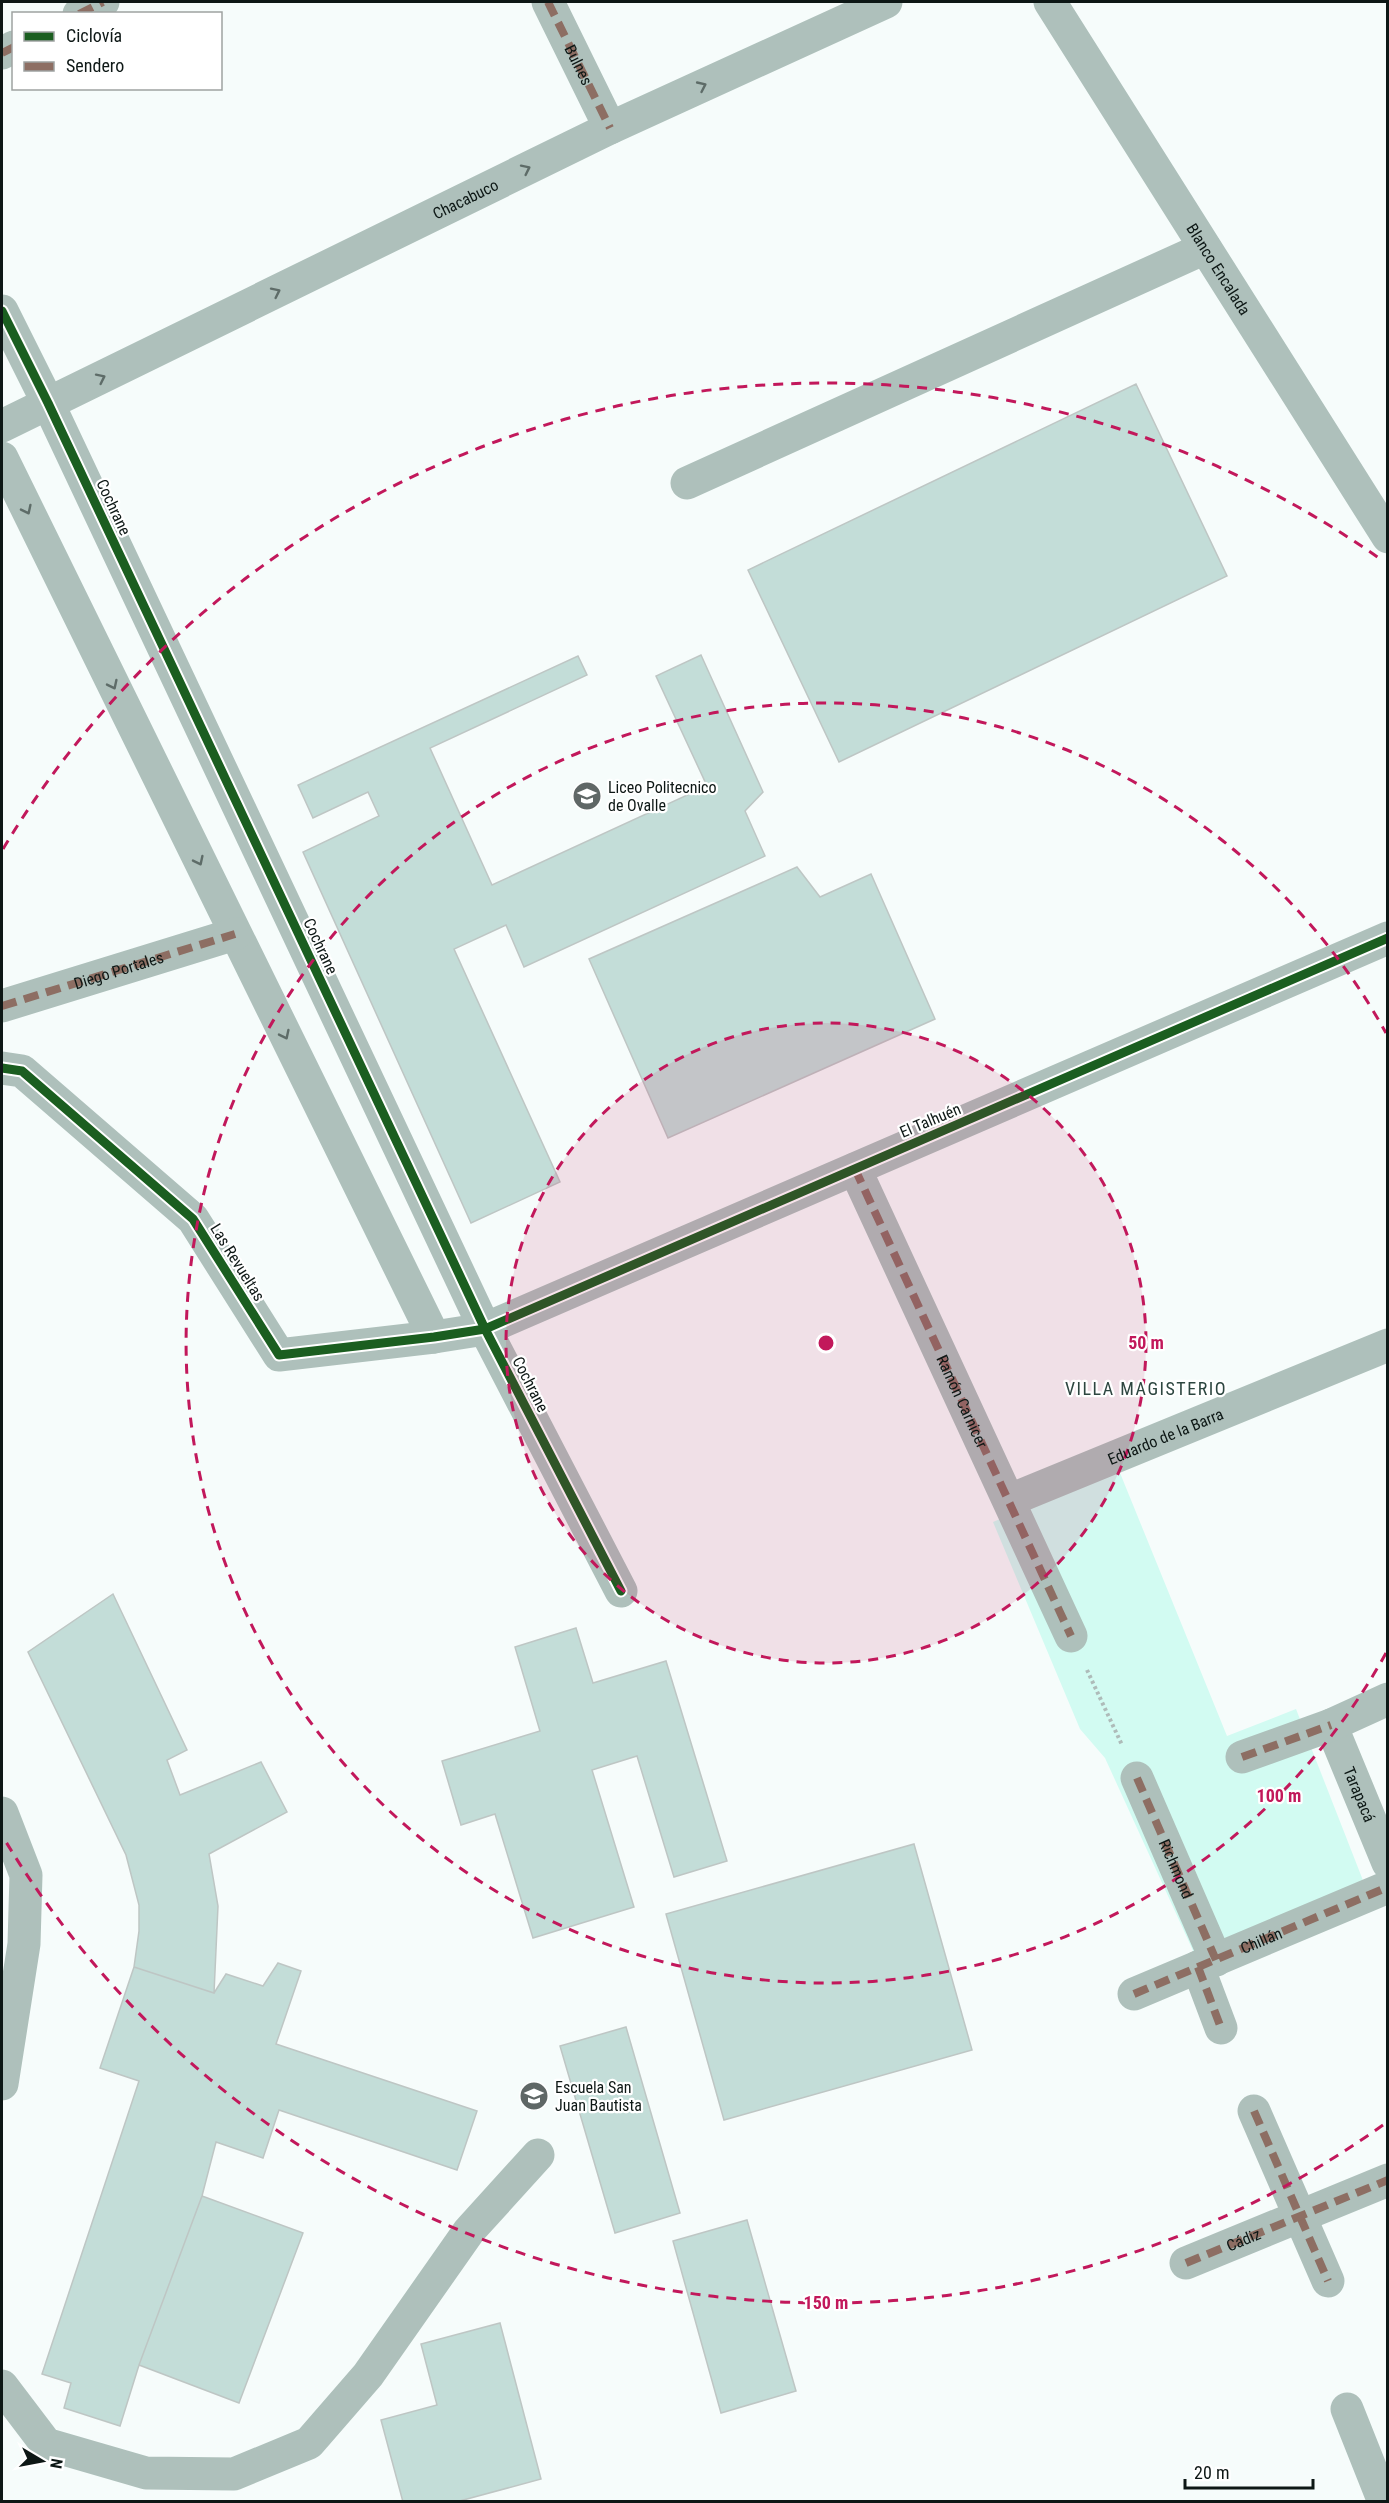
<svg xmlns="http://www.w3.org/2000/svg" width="1389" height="2503" viewBox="0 0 1389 2503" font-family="'Roboto Condensed',sans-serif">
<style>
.green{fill:#d2fbf2}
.building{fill:#c3ddd8;stroke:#bec6c4;stroke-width:1.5}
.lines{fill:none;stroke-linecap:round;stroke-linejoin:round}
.path{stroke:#aebbb9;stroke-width:4;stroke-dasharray:3 3;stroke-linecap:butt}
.minor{stroke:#aec0bb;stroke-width:33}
.quiet{stroke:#8d6e63;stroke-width:8;stroke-dasharray:15 8;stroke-linecap:butt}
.cycleway-casing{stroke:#fff;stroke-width:13}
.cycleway{stroke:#1b5e20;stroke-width:9}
.oneway{stroke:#5e6c68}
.ring{fill:none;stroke:#c2185b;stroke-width:3;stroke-dasharray:10 8}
.labels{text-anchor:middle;stroke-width:4.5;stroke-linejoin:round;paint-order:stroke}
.street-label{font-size:16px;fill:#0d1715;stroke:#fff}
.poi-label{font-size:16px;fill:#0d1715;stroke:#fff;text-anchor:start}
.neighbourhood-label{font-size:18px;letter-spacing:1.5px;fill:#2d4640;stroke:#fff}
.centre{fill:#c2185b;stroke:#fff;stroke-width:3}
.ring-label{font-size:18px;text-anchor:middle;font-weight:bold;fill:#c2185b;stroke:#fff;stroke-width:4.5;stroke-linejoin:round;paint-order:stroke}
</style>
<rect width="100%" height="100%" fill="#f6fcfb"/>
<path class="green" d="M1118,1468L1227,1736L1296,1709L1364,1883L1195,1955L1105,1758L1080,1729L993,1522Z"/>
<path class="building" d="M1136,384L1227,576L839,762L748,570Z
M701,655L763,792L745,811L765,856L524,967L506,925L454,949L560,1182L471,1223L303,852L379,816L368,792L313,818L298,785L578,656L587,675L430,748L492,885L707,786L656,676Z
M797,867L820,897L871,874L935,1019L668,1138L589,959Z
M113,1594L187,1750L167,1760L180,1795L261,1762L287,1812L209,1854L218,1906L214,1993L134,1967L139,1931V1905L126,1855L28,1652Z
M576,1628L593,1683L666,1661L727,1861L674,1877L637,1756L592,1770L634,1907L533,1938L495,1814L461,1825L442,1761L540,1731L515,1647Z
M914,1844L972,2050L724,2120L666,1914Z
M278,1963L301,1971L276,2044L477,2111L457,2170L279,2110L263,2158L216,2142L202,2196L139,2365L120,2426L64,2408L71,2383L42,2374L139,2081L100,2068L134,1967L214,1993L226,1974L263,1986Z
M626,2027L680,2213L615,2233L560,2046Z
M202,2196L303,2233L239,2403L139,2365Z
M747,2220L796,2391L721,2413L673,2241Z
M500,2323L541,2479L456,2502H403L381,2420L437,2405L421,2344Z"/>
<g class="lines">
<path class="path" d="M1087,1670L1122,1745"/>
<g class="minor">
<path d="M548,2L610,128"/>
<path id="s1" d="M1050,2L1388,537"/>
<path d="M79,14L103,2"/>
<path d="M2,53L14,47"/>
<path d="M2,311L48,403L485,1329L621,1591"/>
<path id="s2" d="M2,426L610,128L886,2"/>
<path d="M2,458L434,1337"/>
<path d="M687,483L1205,248"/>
<path id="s3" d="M2,1006L235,934"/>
<path d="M2,1068L22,1071L193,1219L279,1355L434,1337L485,1329L1388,938"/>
<path id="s4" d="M855,1169L1071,1636"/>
<path id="s5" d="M1010,1500L1388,1345"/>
<path id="s6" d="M1331,1725L1388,1863"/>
<path d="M1242,1757L1331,1725L1388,1699"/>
<path d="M1137,1778L1216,1960"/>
<path d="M2,1813L26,1875L24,1944L2,2084"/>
<path d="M1198,1967L1221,2028"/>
<path d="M1134,1994L1388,1887"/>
<path d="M1254,2111L1328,2281"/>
<path id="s7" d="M1186,2263L1388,2180"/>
<path d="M2,2386L46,2444L146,2473L234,2474L309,2443L368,2375L469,2231L538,2155"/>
<path d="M1347,2409L1384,2502"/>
</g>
<g class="quiet">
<path id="s8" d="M548,2L610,128"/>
<path d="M79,14L103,2"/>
<path d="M2,53L14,47"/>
<path d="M2,1006L235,934"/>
<path d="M855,1169L1071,1636"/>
<path d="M1242,1757L1331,1725"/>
<path id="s9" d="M1137,1778L1216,1960"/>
<path d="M1198,1967L1221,2028"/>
<path id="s10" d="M1134,1994L1388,1887"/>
<path d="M1254,2111L1328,2281"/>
<path d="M1186,2263L1388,2180"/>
</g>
<g class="cycleway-casing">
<path id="cycleway" d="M2,311L48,403L485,1329L621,1591
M2,1068L22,1071L193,1219L279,1355L434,1337L485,1329L1388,938"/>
</g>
<use href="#cycleway" class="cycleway"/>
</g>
<defs><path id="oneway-chevron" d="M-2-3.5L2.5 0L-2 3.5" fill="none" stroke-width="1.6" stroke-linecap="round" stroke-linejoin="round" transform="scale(1.5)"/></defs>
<g class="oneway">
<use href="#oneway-chevron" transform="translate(702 86) rotate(-25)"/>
<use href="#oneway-chevron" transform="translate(526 169) rotate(-26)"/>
<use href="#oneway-chevron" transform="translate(276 292) rotate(-26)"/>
<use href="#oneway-chevron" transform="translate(101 378) rotate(-26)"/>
<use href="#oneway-chevron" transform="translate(27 510) rotate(64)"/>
<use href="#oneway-chevron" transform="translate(113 685) rotate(64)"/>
<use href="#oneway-chevron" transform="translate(199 861) rotate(64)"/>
<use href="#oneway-chevron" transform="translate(285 1035) rotate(64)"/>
</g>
<circle cx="826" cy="1343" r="320" fill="#c2185b" fill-opacity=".12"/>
<g class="ring">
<circle cx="826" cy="1343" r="320"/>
<path d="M1386 1653A640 640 0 1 1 1386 1033"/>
<path d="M1383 2125A960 960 0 0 1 3 1837M3 849A960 960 0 0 1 1383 561"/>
</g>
<defs>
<g id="school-disc" transform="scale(1.5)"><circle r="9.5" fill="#5f6766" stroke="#fff"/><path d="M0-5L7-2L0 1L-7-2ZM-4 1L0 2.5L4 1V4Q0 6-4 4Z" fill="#fff"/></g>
</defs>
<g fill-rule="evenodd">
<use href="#school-disc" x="587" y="796"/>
<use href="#school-disc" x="534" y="2096"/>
</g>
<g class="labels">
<g class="street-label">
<text dy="6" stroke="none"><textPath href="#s8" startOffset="70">Bulnes</textPath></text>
<text dy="6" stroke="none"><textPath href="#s2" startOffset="516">Chacabuco</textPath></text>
<text dy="6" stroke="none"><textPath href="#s1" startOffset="316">Blanco Encalada</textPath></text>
<text transform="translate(114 507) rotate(65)" y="6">Cochrane</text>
<text transform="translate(321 946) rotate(65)" y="6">Cochrane</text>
<text dy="6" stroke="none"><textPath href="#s3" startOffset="122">Diego Portales</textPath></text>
<text transform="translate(930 1120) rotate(-23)" y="6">El Talhuén</text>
<text transform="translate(238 1262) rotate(58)" y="6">Las Revueltas</text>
<text transform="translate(531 1384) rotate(63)" y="6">Cochrane</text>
<text dy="6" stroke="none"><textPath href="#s4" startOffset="256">Ramón Carnicer</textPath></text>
<text dy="6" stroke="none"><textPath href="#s5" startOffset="168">Eduardo de la Barra</textPath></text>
<text dy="6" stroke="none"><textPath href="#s6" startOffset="75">Tarapacá</textPath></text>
<text dy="6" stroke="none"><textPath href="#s9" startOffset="99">Richmond</textPath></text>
<text dy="6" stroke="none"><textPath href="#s10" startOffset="138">Chillán</textPath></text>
<text dy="6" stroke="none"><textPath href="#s7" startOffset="62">Cádiz</textPath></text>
</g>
<g class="poi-label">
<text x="608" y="793">Liceo Politecnico<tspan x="608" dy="18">de Ovalle</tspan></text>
<text x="555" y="2093">Escuela San<tspan x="555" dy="18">Juan Bautista</tspan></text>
</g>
<g class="neighbourhood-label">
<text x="1146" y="1395">VILLA MAGISTERIO</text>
</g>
</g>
<circle cx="826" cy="1343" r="9" class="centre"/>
<g class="ring-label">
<text x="1146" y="1349">50 m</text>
<text x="1279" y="1802">100 m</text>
<text x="826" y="2309">150 m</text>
</g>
<rect width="1389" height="2503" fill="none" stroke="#0d1715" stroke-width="6"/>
<rect x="12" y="12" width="210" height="78" fill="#ffffff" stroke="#9ea2a1" stroke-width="1.5"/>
<rect x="24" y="32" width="30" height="9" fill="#1b5e20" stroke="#9ea2a1" stroke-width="1.5"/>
<text x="66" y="42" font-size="18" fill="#0d1715">Ciclovía</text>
<rect x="24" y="62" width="30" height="9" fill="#8d6e63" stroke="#9ea2a1" stroke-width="1.5"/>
<text x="66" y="72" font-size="18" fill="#0d1715">Sendero</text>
<g transform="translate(42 2461) rotate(100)" stroke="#ffffff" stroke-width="4.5" paint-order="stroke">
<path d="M0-4.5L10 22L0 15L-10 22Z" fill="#0d1715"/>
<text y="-9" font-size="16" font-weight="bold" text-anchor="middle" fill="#0d1715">N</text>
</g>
<path d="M1185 2479v9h128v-9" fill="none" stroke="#0d1715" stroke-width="3"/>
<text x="1194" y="2479" font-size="18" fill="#0d1715" stroke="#ffffff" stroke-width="4.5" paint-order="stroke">20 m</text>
</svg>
